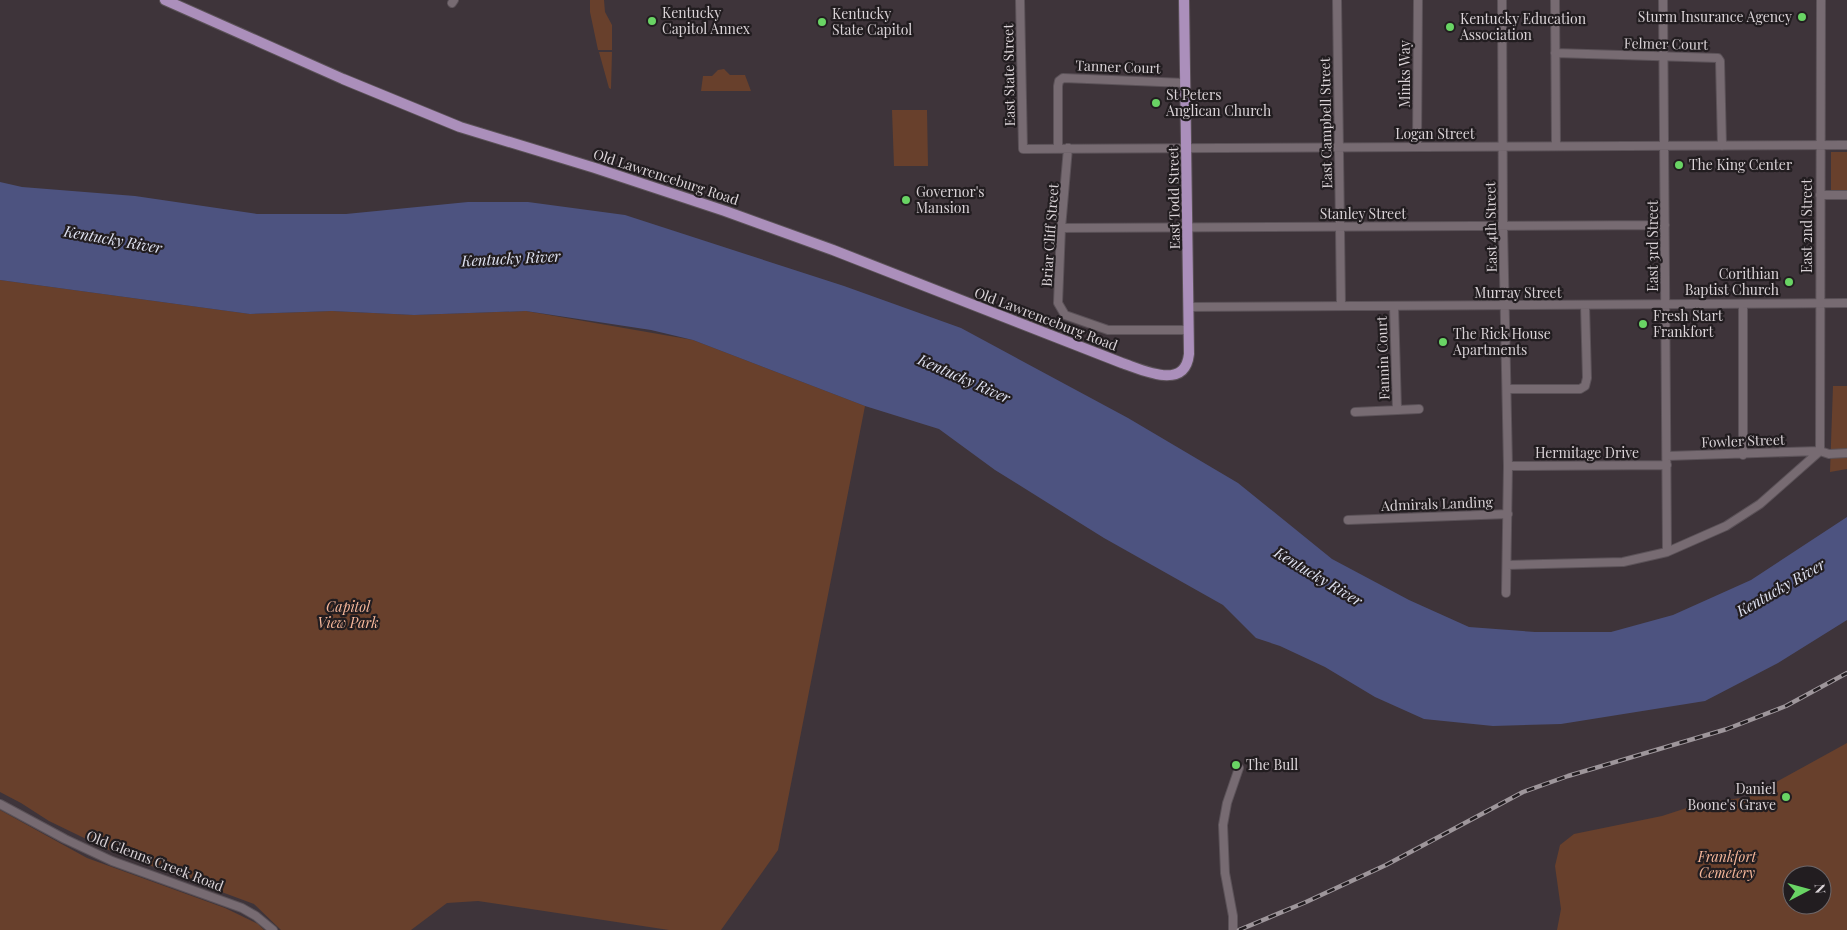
<svg xmlns="http://www.w3.org/2000/svg" width="1847" height="930" viewBox="0 0 1847 930" font-family="'Playfair Display',serif">
<style>
.green{fill:#68402c;fill-rule:evenodd}
.water{fill:#4d5380}
.lines{fill:none;stroke-linecap:round;stroke-linejoin:round}
.minor-casing{stroke:#5b5258;stroke-width:10}
.major-casing{stroke:#5b5258;stroke-width:12}
.minor{stroke:#776b72;stroke-width:8}
.major{stroke:#ab8fbb;stroke-width:10}
.rail-casing{stroke:#9e969b;stroke-width:4.5}
.rail{stroke:#221d20;stroke-width:2.5;stroke-dasharray:8;stroke-linecap:butt}
.poi-dot{fill:#69d464;stroke:#221d20;stroke-width:2}
.labels{text-anchor:middle;stroke-width:4.5;stroke-linejoin:round;paint-order:stroke}
.poi-label{font-size:14px;fill:#dad3d7;stroke:#221d20;text-anchor:start}
.street-label{font-size:14px;fill:#dad3d7;stroke:#221d20}
.park-label{font-size:14px;font-style:italic;fill:#f7b89b;stroke:#221d20}
.water-label{font-size:15px;font-style:italic;fill:#e0e3f2;stroke:#221d20}
</style>
<rect width="100%" height="100%" fill="#3e343a"/>
<path class="green" d="M590,0H604L605,12L612,25V50H598L590,12Z
M599,52H612L611,89L609,88Z
M724,69L730,75H745L751,91H701L703,76H712L718,70Z
M892,110H927L928,166H894Z
M1831,152H1847V192H1831Z
M0,280L250,314L332,311L414,315L526,311L693,340L865,406L778,850L721,930H669L478,901L447,903L411,930H281L254,904L111,851L49,821L21,803L0,792Z
M1833,386H1847V469L1830,472Z
M1847,743V930H1557L1561,909L1555,866L1560,845L1574,834L1662,816L1702,803L1749,797ZM1792,875H1822V905H1792Z
M0,810L87,858L225,908L258,924L264,930H0Z"/>
<path class="water" d="M0,182L22,187L135,196L257,214H346L468,202H528L625,215L844,286L961,328L1128,418L1238,483L1332,559L1409,600L1469,627L1535,632H1611L1673,615L1751,580L1847,517V620L1778,663L1705,701L1561,724L1493,726L1424,719L1375,697L1325,667L1280,646L1256,638L1223,605L1104,538L995,470L939,429L865,406L693,340L651,330L526,311L414,315L332,311L250,314L0,280Z"/>
<g class="lines">
<g class="minor-casing">
<path id="minor" d="M1020,0L1023,149L1847,145
M1337,0L1341,306
M1502,0L1503,226L1508,466L1506,593
M1555,0L1556,146
M1663,0L1667,552
M452,3L454,0
M1555,53L1718,58L1720,61L1722,146
M1417,147L1418,0
M1068,148L1061,228L1058,303L1065,315L1108,330H1189
M1058,149V86L1059,81L1063,78L1185,83
M1820,195H1847
M1061,228L1665,225
M1743,304V455
M1394,306L1397,409
M1189,307L1847,303
M1507,389H1580L1585,386L1587,378L1585,305
M1355,412L1419,409
M1820,451L1821,0
M1667,456L1820,451L1829,454L1847,453
M1508,466L1667,465
M1348,520L1508,514
M1507,565L1623,562L1667,552L1726,526L1760,504L1820,451
M0,804L65,839L112,861L242,908L256,916L273,930
M1233,930V916L1225,873L1223,825L1227,803L1239,768"/>
</g>
<g class="major-casing">
<path id="major" d="M165,0L343,79L460,127L595,168L725,211L833,250L1122,363C1143,370 1185,391 1189,354L1184,0"/>
</g>
<use href="#minor" class="minor"/>
<use href="#major" class="major"/>
<g class="rail-casing">
<path id="rail" d="M1239,930L1306,902L1386,865L1523,792L1568,776L1727,729L1786,706L1847,673"/>
</g>
<use href="#rail" class="rail"/>
</g>
<g class="poi-dot">
<circle cx="1802" cy="17" r="5"/>
<circle cx="652" cy="21" r="5"/>
<circle cx="822" cy="22" r="5"/>
<circle cx="1450" cy="27" r="5"/>
<circle cx="1156" cy="103" r="5"/>
<circle cx="1679" cy="165" r="5"/>
<circle cx="906" cy="200" r="5"/>
<circle cx="1789" cy="282" r="5"/>
<circle cx="1643" cy="324" r="5"/>
<circle cx="1443" cy="342" r="5"/>
<circle cx="1236" cy="765" r="5"/>
<circle cx="1786" cy="797" r="5"/>
</g>
<g class="labels">
<g class="poi-label">
<text x="662" y="18">Kentucky<tspan x="662" dy="16">Capitol Annex</tspan></text>
<text x="832" y="19">Kentucky<tspan x="832" dy="16">State Capitol</tspan></text>
<text x="1792" y="22" text-anchor="end">Sturm Insurance Agency</text>
<text x="1460" y="24">Kentucky Education<tspan x="1460" dy="16">Association</tspan></text>
<text x="1166" y="100">St Peters<tspan x="1166" dy="16">Anglican Church</tspan></text>
<text x="1689" y="170">The King Center</text>
<text x="916" y="197">Governor's<tspan x="916" dy="16">Mansion</tspan></text>
<text x="1779" y="279" text-anchor="end">Corithian<tspan x="1779" dy="16">Baptist Church</tspan></text>
<text x="1653" y="321">Fresh Start<tspan x="1653" dy="16">Frankfort</tspan></text>
<text x="1453" y="339">The Rick House<tspan x="1453" dy="16">Apartments</tspan></text>
<text x="1246" y="770">The Bull</text>
<text x="1776" y="794" text-anchor="end">Daniel<tspan x="1776" dy="16">Boone's Grave</tspan></text>
</g>
<g class="street-label">
<text transform="translate(1666 44) rotate(1)" y="5">Felmer Court</text>
<text transform="translate(1118 67) rotate(2)" y="5">Tanner Court</text>
<text transform="translate(1405 74) rotate(-90)" y="5">Minks Way</text>
<text transform="translate(1009 75) rotate(-91)" y="5">East State Street</text>
<text transform="translate(1326 123) rotate(-91)" y="5">East Campbell Street</text>
<text x="1435" y="139">Logan Street</text>
<text transform="translate(666 177) rotate(18)" y="5">Old Lawrenceburg Road</text>
<text transform="translate(1174 198) rotate(-91)" y="5">East Todd Street</text>
<text x="1363" y="219">Stanley Street</text>
<text transform="translate(1807 226) rotate(-90)" y="5">East 2nd Street</text>
<text transform="translate(1491 227) rotate(-91)" y="5">East 4th Street</text>
<text transform="translate(1050 235) rotate(-86)" y="5">Briar Cliff Street</text>
<text transform="translate(1653 246) rotate(-90)" y="5">East 3rd Street</text>
<text x="1518" y="298">Murray Street</text>
<text transform="translate(1046 319) rotate(21)" y="5">Old Lawrenceburg Road</text>
<text transform="translate(1383 358) rotate(-92)" y="5">Fannin Court</text>
<text transform="translate(1743 441) rotate(-2)" y="5">Fowler Street</text>
<text x="1587" y="458">Hermitage Drive</text>
<text transform="translate(1437 504) rotate(-2)" y="5">Admirals Landing</text>
<text transform="translate(155 861) rotate(21)" y="5">Old Glenns Creek Road</text>
</g>
<g class="park-label">
<text x="348" y="612">Capitol<tspan x="348" dy="16">View Park</tspan></text>
<text x="1727" y="862">Frankfort<tspan x="1727" dy="16">Cemetery</tspan></text>
</g>
<g class="water-label">
<text transform="translate(113 240) rotate(10)" y="5">Kentucky River</text>
<text transform="translate(511 259) rotate(-3)" y="5">Kentucky River</text>
<text transform="translate(964 379) rotate(24)" y="5">Kentucky River</text>
<text transform="translate(1318 577) rotate(31)" y="5">Kentucky River</text>
<text transform="translate(1781 588) rotate(-30)" y="5">Kentucky River</text>
</g>
</g>
<g transform="translate(1807 890) rotate(84)"><circle r="24" fill="#221d20" stroke="#6c6669"/>
<path d="M0-4L9 19L0 12L-9 19Z" fill="#69d464"/>
<text y="-8" font-size="14" font-weight="bold" text-anchor="middle" fill="#dad3d7">N</text>
</g>
</svg>
